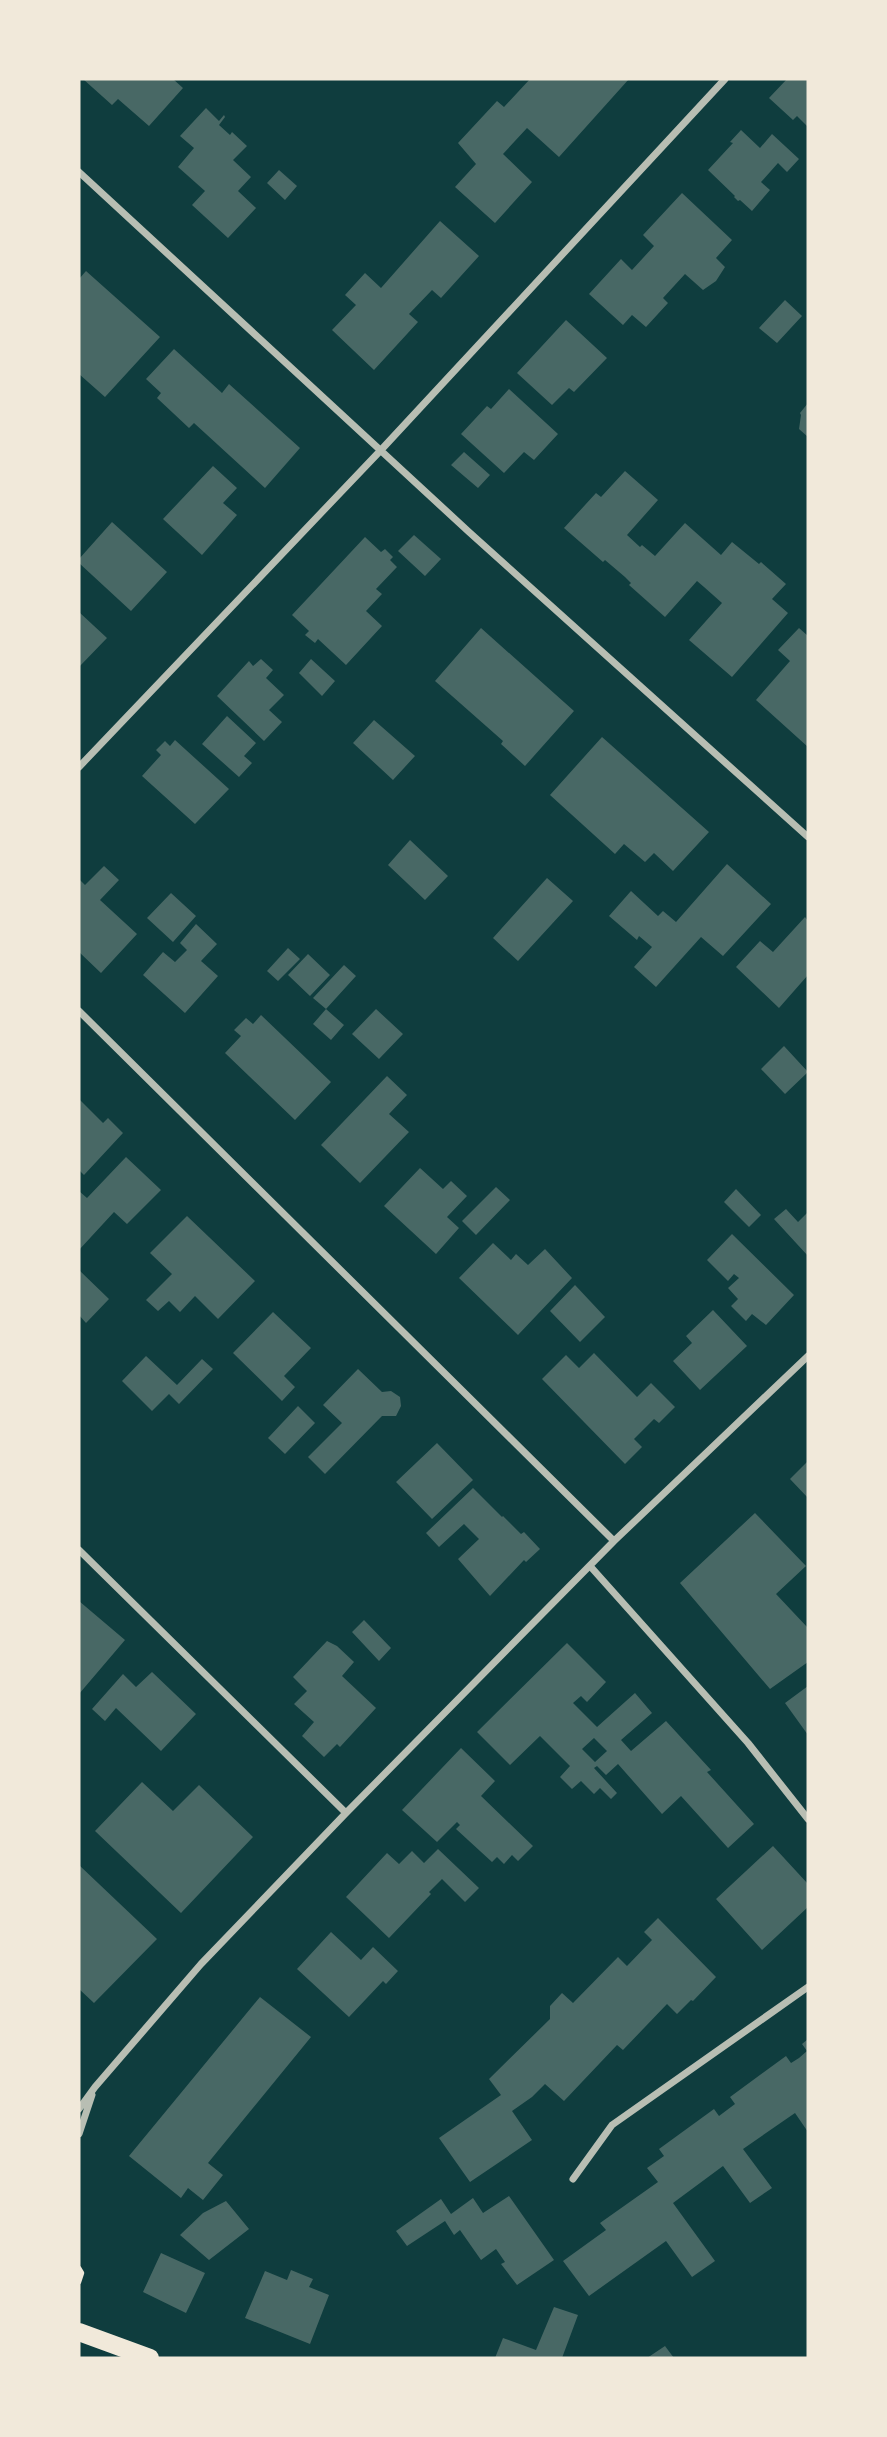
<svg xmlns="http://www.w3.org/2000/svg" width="887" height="2437" viewBox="0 0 887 2437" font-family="'IBM Plex Sans',sans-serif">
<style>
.building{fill:#486865;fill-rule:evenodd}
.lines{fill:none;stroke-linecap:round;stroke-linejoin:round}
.path{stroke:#f1e9da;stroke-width:4.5}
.minor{stroke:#b8beb3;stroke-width:7}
.primary{stroke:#f1e9da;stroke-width:18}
</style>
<rect width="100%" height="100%" fill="#0f3d3e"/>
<path class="building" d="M83,79H173L183,88L149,126L118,99L112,105Z
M530,79H629L559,157L527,128L503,154L532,182L495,223L455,187L476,164L458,143L497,101L504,107Z
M787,79H808V127L797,116L793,120L769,98Z
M206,108L219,121L224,115L225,117L219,125L230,135L232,132L247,146L233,160L251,177L238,191L256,208L228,238L192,205L205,191L178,167L194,148L180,136Z
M741,130L760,148L772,134L799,159L787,172L778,163L761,182L770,190L752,211L740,200L738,201L734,197L735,196L708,170L733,143L730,142Z
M279,170L297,186L285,200L267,183Z
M682,193L732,240L716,258L725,267L716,281L703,290L685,274L663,298L668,303L646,327L632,315L623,325L589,294L621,259L632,270L654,246L643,235Z
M440,221L479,256L441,298L432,290L409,314L418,322L374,370L332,330L356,305L345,295L365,273L381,288Z
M86,271L160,337L105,397L79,374V279Z
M785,300L802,316L777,343L759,328Z
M566,320L607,358L574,392L569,388L552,405L517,373Z
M174,349L222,393L229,384L300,448L265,488L194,423L189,428L157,398L161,393L146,379Z
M509,389L558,434L534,460L524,452L504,473L461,434L487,406L491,409Z
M808,403V437L799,429L801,415L800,413Z
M464,452L490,475L478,488L451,465Z
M213,466L237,488L223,503L237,515L202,555L163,519Z
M625,471L658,500L627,535L640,547L642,545L655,556L685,523L721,555L732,542L759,564L761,562L786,584L772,599L788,613L732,677L689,640L722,603L704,587L697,581L665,617L629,585L631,583L625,577L605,560L603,562L564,528L596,493L601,497Z
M112,522L167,572L131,611L79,563V559Z
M414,535L441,559L425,576L398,551Z
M365,537L381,552L385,549L393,557L390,560L397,567L376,589L382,594L366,611L382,626L346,665L318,639L315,643L305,635L309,631L292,615Z
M79,612L107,638L79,667Z
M481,628L574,711L525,766L501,744L503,741L435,681Z
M799,628L808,636V747L756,700L790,661L778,650Z
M261,659L273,670L266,678L284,695L269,710L282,722L264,741L217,696L249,661L253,666Z
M311,659L335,681L322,696L299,673Z
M227,716L256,743L244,756L252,763L239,777L202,744Z
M374,720L415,756L393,780L353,743Z
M602,737L709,832L673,871L654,853L645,862L624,844L615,854L550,795Z
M175,740L229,789L195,824L142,776L161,755L156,750L165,741L170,746Z
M410,840L448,876L425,900L388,865Z
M727,864L771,904L723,956L701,937L656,987L634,967L652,947L639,936L637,940L609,916L631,891L658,916L663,911L676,922Z
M104,866L119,880L100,900L137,934L101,973L79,952V879L85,885Z
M547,878L573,901L518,961L493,938Z
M171,893L196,916L173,942L147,918Z
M805,917L808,921V975L779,1008L736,967L760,941L773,952Z
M196,924L217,944L201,961L218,976L185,1013L143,975L163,952L175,962L187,950L180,943Z
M288,948L300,959L278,981L267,971Z
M308,954L330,975L310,996L288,975Z
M344,965L356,976L326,1009L313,998Z
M326,1009L344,1025L331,1040L313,1024Z
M376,1009L403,1034L379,1059L352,1034Z
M261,1015L331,1082L295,1120L225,1053L241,1036L234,1030L246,1018L253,1024Z
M784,1046L808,1072L785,1094L761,1069Z
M387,1076L407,1095L389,1114L409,1132L360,1183L321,1145Z
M79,1099L103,1123L108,1118L123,1133L84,1175L79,1170Z
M126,1157L161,1190L127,1224L114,1212L79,1250V1191L87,1198Z
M420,1168L443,1189L451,1181L467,1196L447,1217L459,1228L436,1254L384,1206Z
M496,1187L510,1200L476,1235L462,1221Z
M736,1189L761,1215L749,1227L724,1202Z
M786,1209L798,1222L808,1212V1256L774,1219Z
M187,1216L255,1281L218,1319L195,1296L180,1312L169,1301L158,1311L146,1300L172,1274L150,1253Z
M732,1234L794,1295L766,1325L752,1314L746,1321L731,1306L738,1299L728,1288L739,1278L734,1274L728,1281L707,1260Z
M493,1243L511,1260L516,1254L528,1265L545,1249L572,1278L518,1335L459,1278Z
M79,1270L109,1299L86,1323L79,1315Z
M575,1285L605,1317L580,1342L550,1311Z
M713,1310L747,1346L700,1390L673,1361L692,1343L686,1336Z
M273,1312L311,1348L284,1376L295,1387L282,1401L233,1353Z
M594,1353L637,1397L651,1383L675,1407L659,1423L654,1419L634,1439L642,1447L625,1464L542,1379L566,1355L579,1368Z
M146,1356L177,1385L202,1359L213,1369L179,1404L169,1394L152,1411L122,1381Z
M358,1369L382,1392L391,1391L400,1397L401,1406L396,1416H382L325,1474L308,1457L342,1423L323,1405Z
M298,1406L315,1423L285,1454L268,1438Z
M437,1443L473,1480L432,1519L396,1482Z
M808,1461V1498L790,1479Z
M473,1488L502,1517L503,1516L521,1534L524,1532L540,1549L526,1562L524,1560L490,1596L458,1559L479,1539L464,1524L439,1547L426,1533Z
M755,1513L806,1566L776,1594L808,1628V1662L770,1689L680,1583Z
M79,1601L125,1640L79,1694Z
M364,1620L391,1648L379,1661L352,1632Z
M327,1641L337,1646L354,1662L342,1676L376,1708L340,1747L337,1744L324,1757L302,1736L314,1722L294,1704L307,1691L293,1677Z
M567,1643L606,1682L587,1702L581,1696L573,1703L597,1727L635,1693L652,1713L621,1740L631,1751L666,1721L711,1770L707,1772L754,1824L728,1848L681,1796L662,1814L618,1764L606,1775L597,1766L594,1768L617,1793L611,1799L600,1788L594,1794L581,1781L572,1789L560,1777L570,1766L540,1736L510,1765L477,1732ZM594,1738L607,1751L595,1762L582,1749Z
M152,1672L196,1714L161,1751L116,1708L105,1721L92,1709L123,1674L136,1687Z
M808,1686V1735L785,1703Z
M461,1748L495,1781L481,1796L533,1846L518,1861L512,1855L504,1864L497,1857L492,1862L456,1829L460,1825L457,1822L437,1842L402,1810Z
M142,1782L173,1811L199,1785L253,1837L181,1913L95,1831Z
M773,1846L808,1884V1907L762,1950L716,1899Z
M438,1849L479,1888L465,1902L442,1879L429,1892L431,1894L389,1938L346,1897L387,1853L399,1864L412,1851L424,1863Z
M79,1865L157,1939L94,2003L79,1989Z
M658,1918L716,1977L693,2001L691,2000L677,2014L667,2004L623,2050L617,2045L564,2101L545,2084L532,2097L512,2111L532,2140L470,2182L439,2138L501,2095L489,2079L550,2019V2006L562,1993L573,2003L618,1957L627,1966L652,1940L644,1932Z
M331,1932L361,1960L373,1947L398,1971L386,1984L383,1981L349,2017L297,1969Z
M260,1997L311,2037L208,2163L223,2175L203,2200L188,2188L181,2198L129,2156Z
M808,2039V2132L795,2113L743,2149L772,2188L750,2203L723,2166L673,2203L715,2261L692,2277L666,2241L589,2296L563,2261L606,2230L600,2223L658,2182L647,2168L664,2156L659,2149L714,2109L719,2116L735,2104L730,2097L786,2056L791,2063L799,2058L807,2051L802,2044Z
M509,2196L554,2260L517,2285L501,2264L505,2262L496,2249L481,2260L460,2230L454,2235L445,2221L407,2246L396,2231L441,2199L451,2214L473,2198L483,2213Z
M226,2201L249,2229L209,2260L180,2235L203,2213Z
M161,2253L205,2273L186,2313L143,2292Z
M291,2270L313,2279L309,2287L329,2295L310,2344L245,2318L265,2271L287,2280Z
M554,2307L578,2315L562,2358H495L503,2338L536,2350Z
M665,2346L674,2358H647Z"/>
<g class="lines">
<path class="path" d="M79,2268L82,2273L79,2282"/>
<path class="minor" d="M79,172L469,532L808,837
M79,767L381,450L725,79
M79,1011L614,1541
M79,1550L346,1813
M590,1566L748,1743L808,1819
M79,2109L95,2087L201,1964L346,1813L614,1541L808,1356
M79,2134L92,2095
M573,2179L612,2125L808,1987"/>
<path class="primary" d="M79,2332L150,2358"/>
</g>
<rect width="887" height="2437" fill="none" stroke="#f1e9da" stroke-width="161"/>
</svg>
